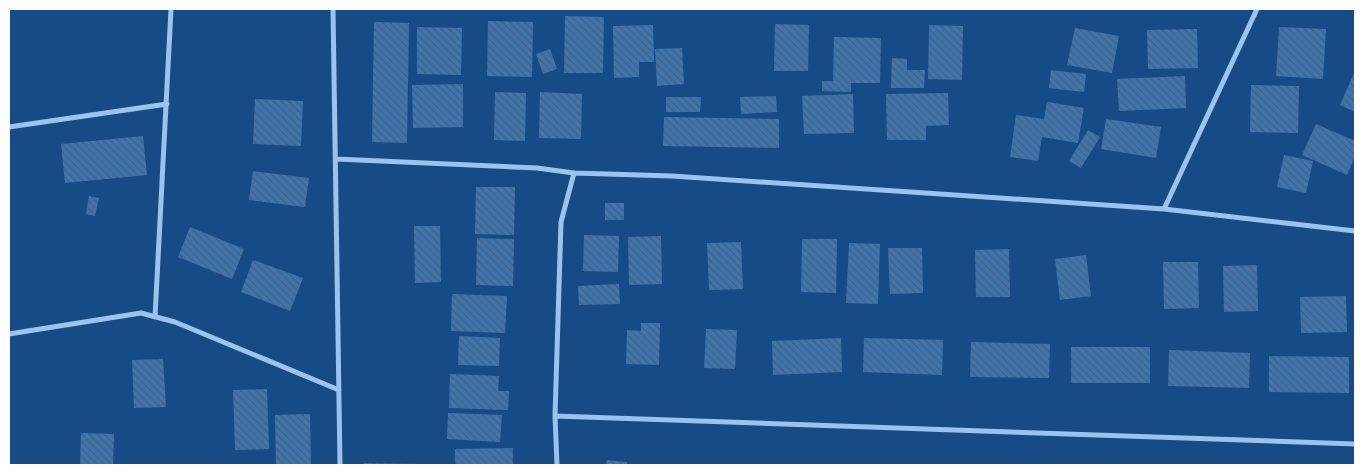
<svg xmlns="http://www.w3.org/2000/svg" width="1364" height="474" viewBox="0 0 1364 474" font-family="'PT Sans',sans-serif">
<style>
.building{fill:url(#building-back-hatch)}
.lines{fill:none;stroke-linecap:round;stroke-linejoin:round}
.minor{stroke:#9cc3ed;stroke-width:5}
</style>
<defs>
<pattern id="building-back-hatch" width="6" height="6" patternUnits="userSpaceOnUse" patternTransform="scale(1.25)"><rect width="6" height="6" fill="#3f75af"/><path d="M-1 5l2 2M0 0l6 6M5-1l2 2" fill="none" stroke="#46607e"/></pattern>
</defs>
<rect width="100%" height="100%" fill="#174b85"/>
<path class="building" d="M565,16L604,17L603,73H564Z
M488,21L533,22L532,77L487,76Z
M374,22L409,23L407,143L372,142Z
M775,24L809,25L808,71H774Z
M653,25L654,62H639V77L614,78L613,26Z
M929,25L963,26L962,80L928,79Z
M417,27L462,28L461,75L417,74Z
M1279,27L1326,29L1323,79L1276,76Z
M1075,28L1119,36L1112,73L1067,65Z
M1197,29L1198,68L1148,69L1147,30Z
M834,37L881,38L880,83H851V92L822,91V81H833Z
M682,48L684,84L657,86L655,49Z
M550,49L557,69L543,74L536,54Z
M892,58L907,59V70H925L924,88H891Z
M1051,70L1086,74L1084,92L1049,88Z
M1355,71V112L1340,105Z
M1185,76L1186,108L1119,111L1117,79Z
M463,84V127L413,128L412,85Z
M1251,85L1299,86L1298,133L1250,132Z
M495,92L526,93L525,141L494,140Z
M540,92L582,94L581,139L539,138Z
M948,93L949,125L926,126V140H887L886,94Z
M853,94L854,133L804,134L802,96Z
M776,96L777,112L741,114L740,97Z
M666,97H701L700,112H666Z
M255,99L303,101L301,146L253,144Z
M1047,102L1084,108L1078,143L1042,137L1038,161L1010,157L1016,115L1044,119Z
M664,117L779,119V148L663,146Z
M1106,119L1161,127L1156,158L1101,149Z
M1316,124L1355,141V156L1347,175L1302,155Z
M1088,130L1100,137L1081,168L1069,161Z
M143,136L147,175L65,183L61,144Z
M1284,155L1313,161L1306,193L1277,187Z
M253,171L309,178L305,207L249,200Z
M476,187H515L514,235L475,234Z
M89,196L99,198L95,216L86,214Z
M605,203H624V220H605Z
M414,226H440L441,282L415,283Z
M190,227L244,249L232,279L178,257Z
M584,235L619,236L618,272L583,271Z
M661,236L662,284L629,285L628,237Z
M477,238L514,239L513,286L476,285Z
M802,239H837L836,293L801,292Z
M741,242L743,289L709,290L707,243Z
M849,243L880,244L878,304L846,303Z
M888,248H922L923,293L890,294Z
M1009,249L1010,297H976L975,250Z
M1086,255L1091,296L1060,300L1055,259Z
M253,260L303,278L290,311L241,292Z
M1163,262H1198L1199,308L1164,309Z
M1257,265L1258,311L1224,312L1223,266Z
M619,284L620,304L579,305L578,286Z
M452,294L507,296L505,333L451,331Z
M1346,296L1347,332L1301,333L1300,297Z
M641,323H660L659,365L626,364L627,330L641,331Z
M706,329L737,330L735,369L704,368Z
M459,336L500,338L499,366L458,365Z
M841,338L842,372L773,375L772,341Z
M864,338L943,340L942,375L863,372Z
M971,342L1050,344L1049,378L970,377Z
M1071,347H1150V383H1071Z
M1169,350L1250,353L1249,388L1168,386Z
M1269,356L1349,357V393L1269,392Z
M163,359L166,407L134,408L132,360Z
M450,374L499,376L498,391H509L508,410L449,408Z
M267,389L269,449L235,450L233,390Z
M448,413L502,415L500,442L447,439Z
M310,414L311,465H276L275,415Z
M81,433L114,434L113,465H80Z
M513,448V465H455V449Z
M607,460L627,462V465H606Z
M364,463L418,464V465H363Z"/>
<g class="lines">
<path class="minor" d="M333,9L340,465
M9,127L167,104
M336,159L537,168L574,173L672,176L1164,209L1355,231
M1164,209L1257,9
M155,317L171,9
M9,334L141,313L175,322L339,390
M555,416L1355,444
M557,465L555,416L561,222L574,173"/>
</g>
<rect width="1364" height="474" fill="none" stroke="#ffffff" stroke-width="20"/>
</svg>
